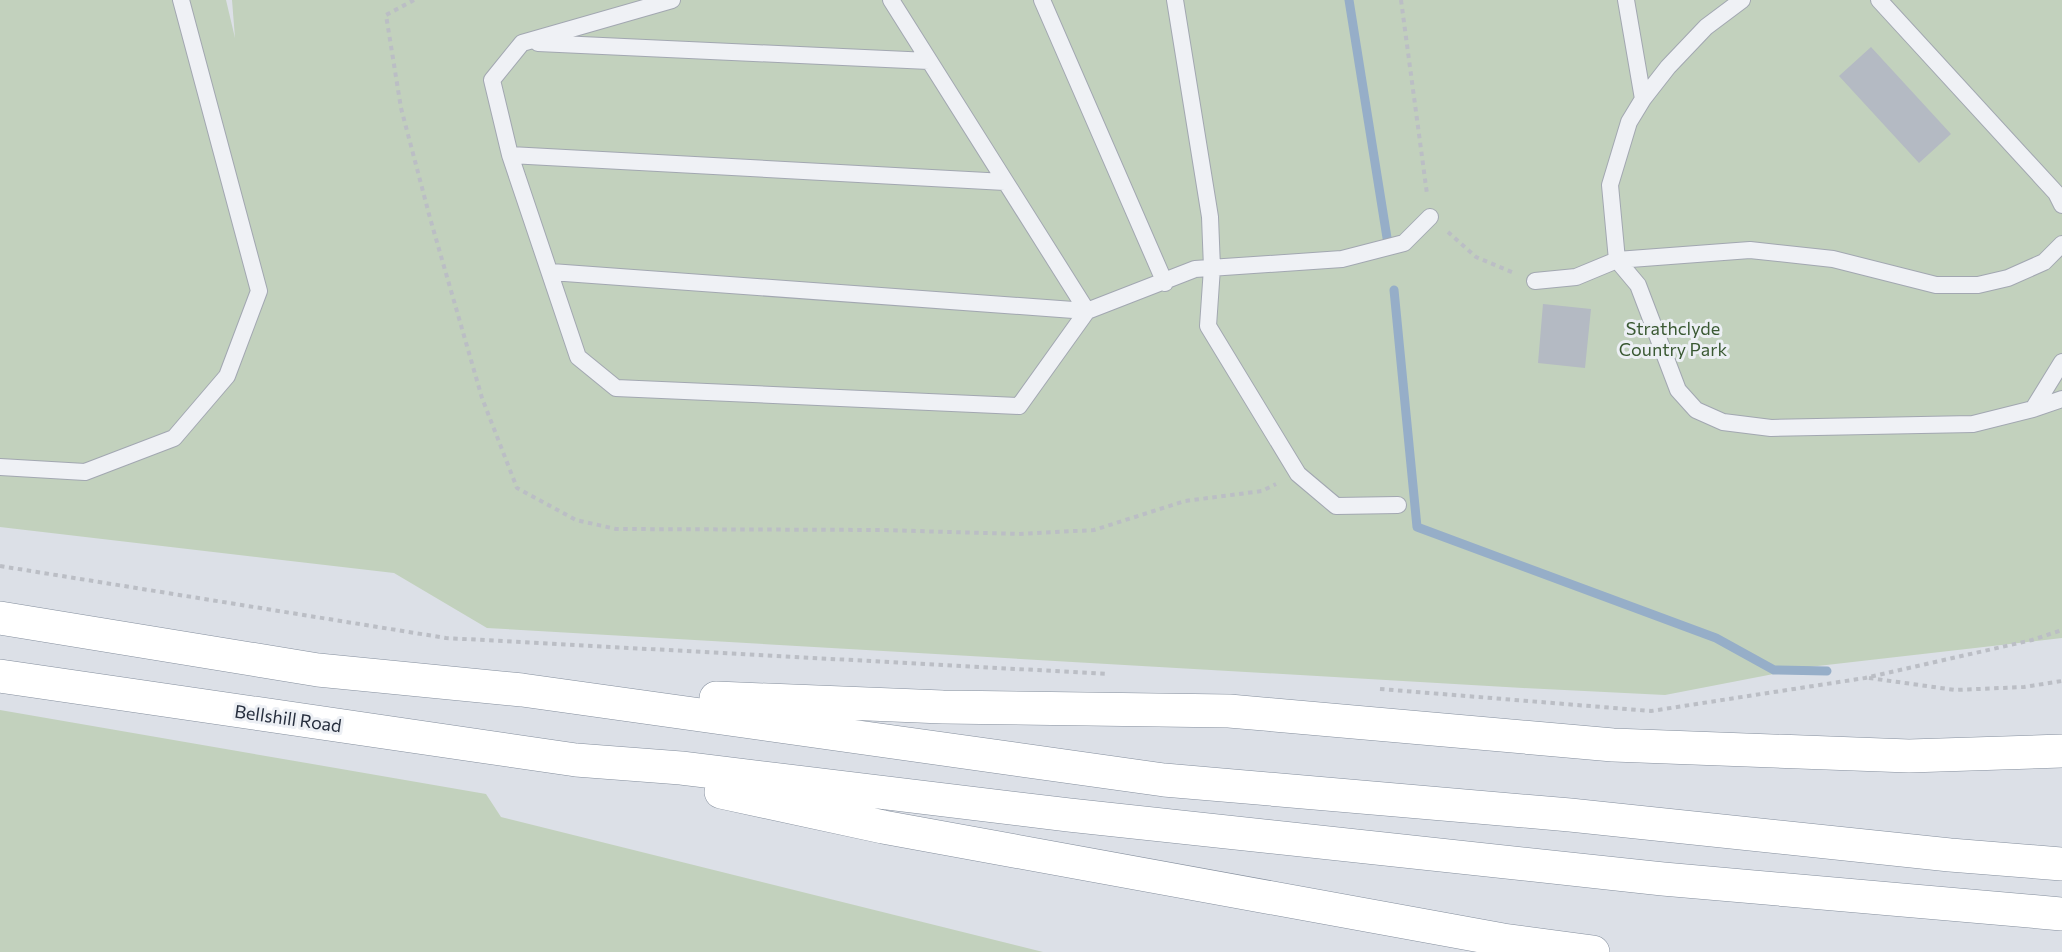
<svg xmlns="http://www.w3.org/2000/svg" width="2062" height="952" viewBox="0 0 2062 952" font-family="Commissioner,sans-serif">
<style>
.green{fill:#c2d1bd}
.lines{fill:none;stroke-linecap:round;stroke-linejoin:round}
.stream{stroke:#96aec8;stroke-width:9}
.building{fill:#b4bac3}
.lane-casing{stroke:#a2a7b1;stroke-width:18}
.highway-casing{stroke:#848e9d;stroke-width:34}
.path{stroke:#bbbec5;stroke-width:4;stroke-dasharray:4.5 4.5;stroke-linecap:butt}
.lane{stroke:#eff1f5;stroke-width:16}
.highway{stroke:#fff;stroke-width:33}
.labels{text-anchor:middle;stroke-width:6;stroke-linejoin:round;paint-order:stroke}
.park-label{font-size:18px;fill:#3a5933;stroke:#eceff4}
.street-label{font-size:18px;fill:#262e3d;stroke:#eceff4}
</style>
<rect width="100%" height="100%" fill="#dce0e7"/>
<path class="green" d="M0,0H226L235,38L232,0H2062V638L1809,667L1665,695L1523,688L487,628L394,573L0,527Z
M0,710L486,794L501,817L1043,952H0Z"/>
<g class="lines">
<path class="stream" d="M1349,0L1388,244
M1394,290L1417,527L1716,638L1774,670L1827,671"/>
</g>
<path class="building" d="M1871,47L1951,134L1919,163L1839,76Z
M1543,304L1591,309L1585,368L1538,363Z"/>
<g class="lines">
<g class="lane-casing">
<path id="lane" d="M672,0L522,43L492,80L510,155L578,357L616,388L1019,406L1087,311
M891,0L1087,311L1195,269L1342,259L1404,243L1430,217
M1042,0L1165,283
M1175,0L1210,217L1212,268L1208,326L1298,474L1336,506L1398,505
M1626,0L1643,99
M1742,0L1706,27L1668,67L1643,99L1629,122L1610,185L1617,260L1638,285L1678,390L1696,410L1723,422L1771,428L1973,424L2033,409L2062,362
M1879,0L2056,193L2062,205
M538,43L929,61
M510,155L1005,182
M551,272L1087,311
M1535,281L1576,277L1617,260L1750,250L1833,259L1936,285H1978L2008,278L2044,262L2062,244
M2033,409L2062,399
M0,467L85,472L174,438L227,376L259,291L181,0"/>
</g>
<g class="highway-casing">
<path id="highway" d="M0,618L318,670L522,690L1164,780L1570,815L1950,855L2062,864
M0,676L576,760L681,768L1069,815L1663,879L2062,914
M716,698L943,707L1229,711L1613,745L1909,756L2062,751
M721,792L883,827L1503,940L1593,952"/>
</g>
<path class="path" d="M414,0L386,15L401,108L430,218L482,398L517,488L576,520L616,529L882,530L1019,534L1094,530L1185,501L1262,491L1276,484
M1401,0L1427,194
M1448,232L1476,257L1514,273
M0,566L446,638L1109,674
M1869,678L1955,690L2024,687L2062,681
M1380,689L1651,711L1865,678L2032,640L2062,630"/>
<use href="#lane" class="lane"/>
<use href="#highway" class="highway"/>
</g>
<g class="labels">
<g class="park-label">
<text x="1673" y="335">Strathclyde<tspan x="1673" dy="21">Country Park</tspan></text>
</g>
<g class="street-label">
<text transform="translate(288 719) rotate(8)" y="6">Bellshill Road</text>
</g>
</g>
</svg>
